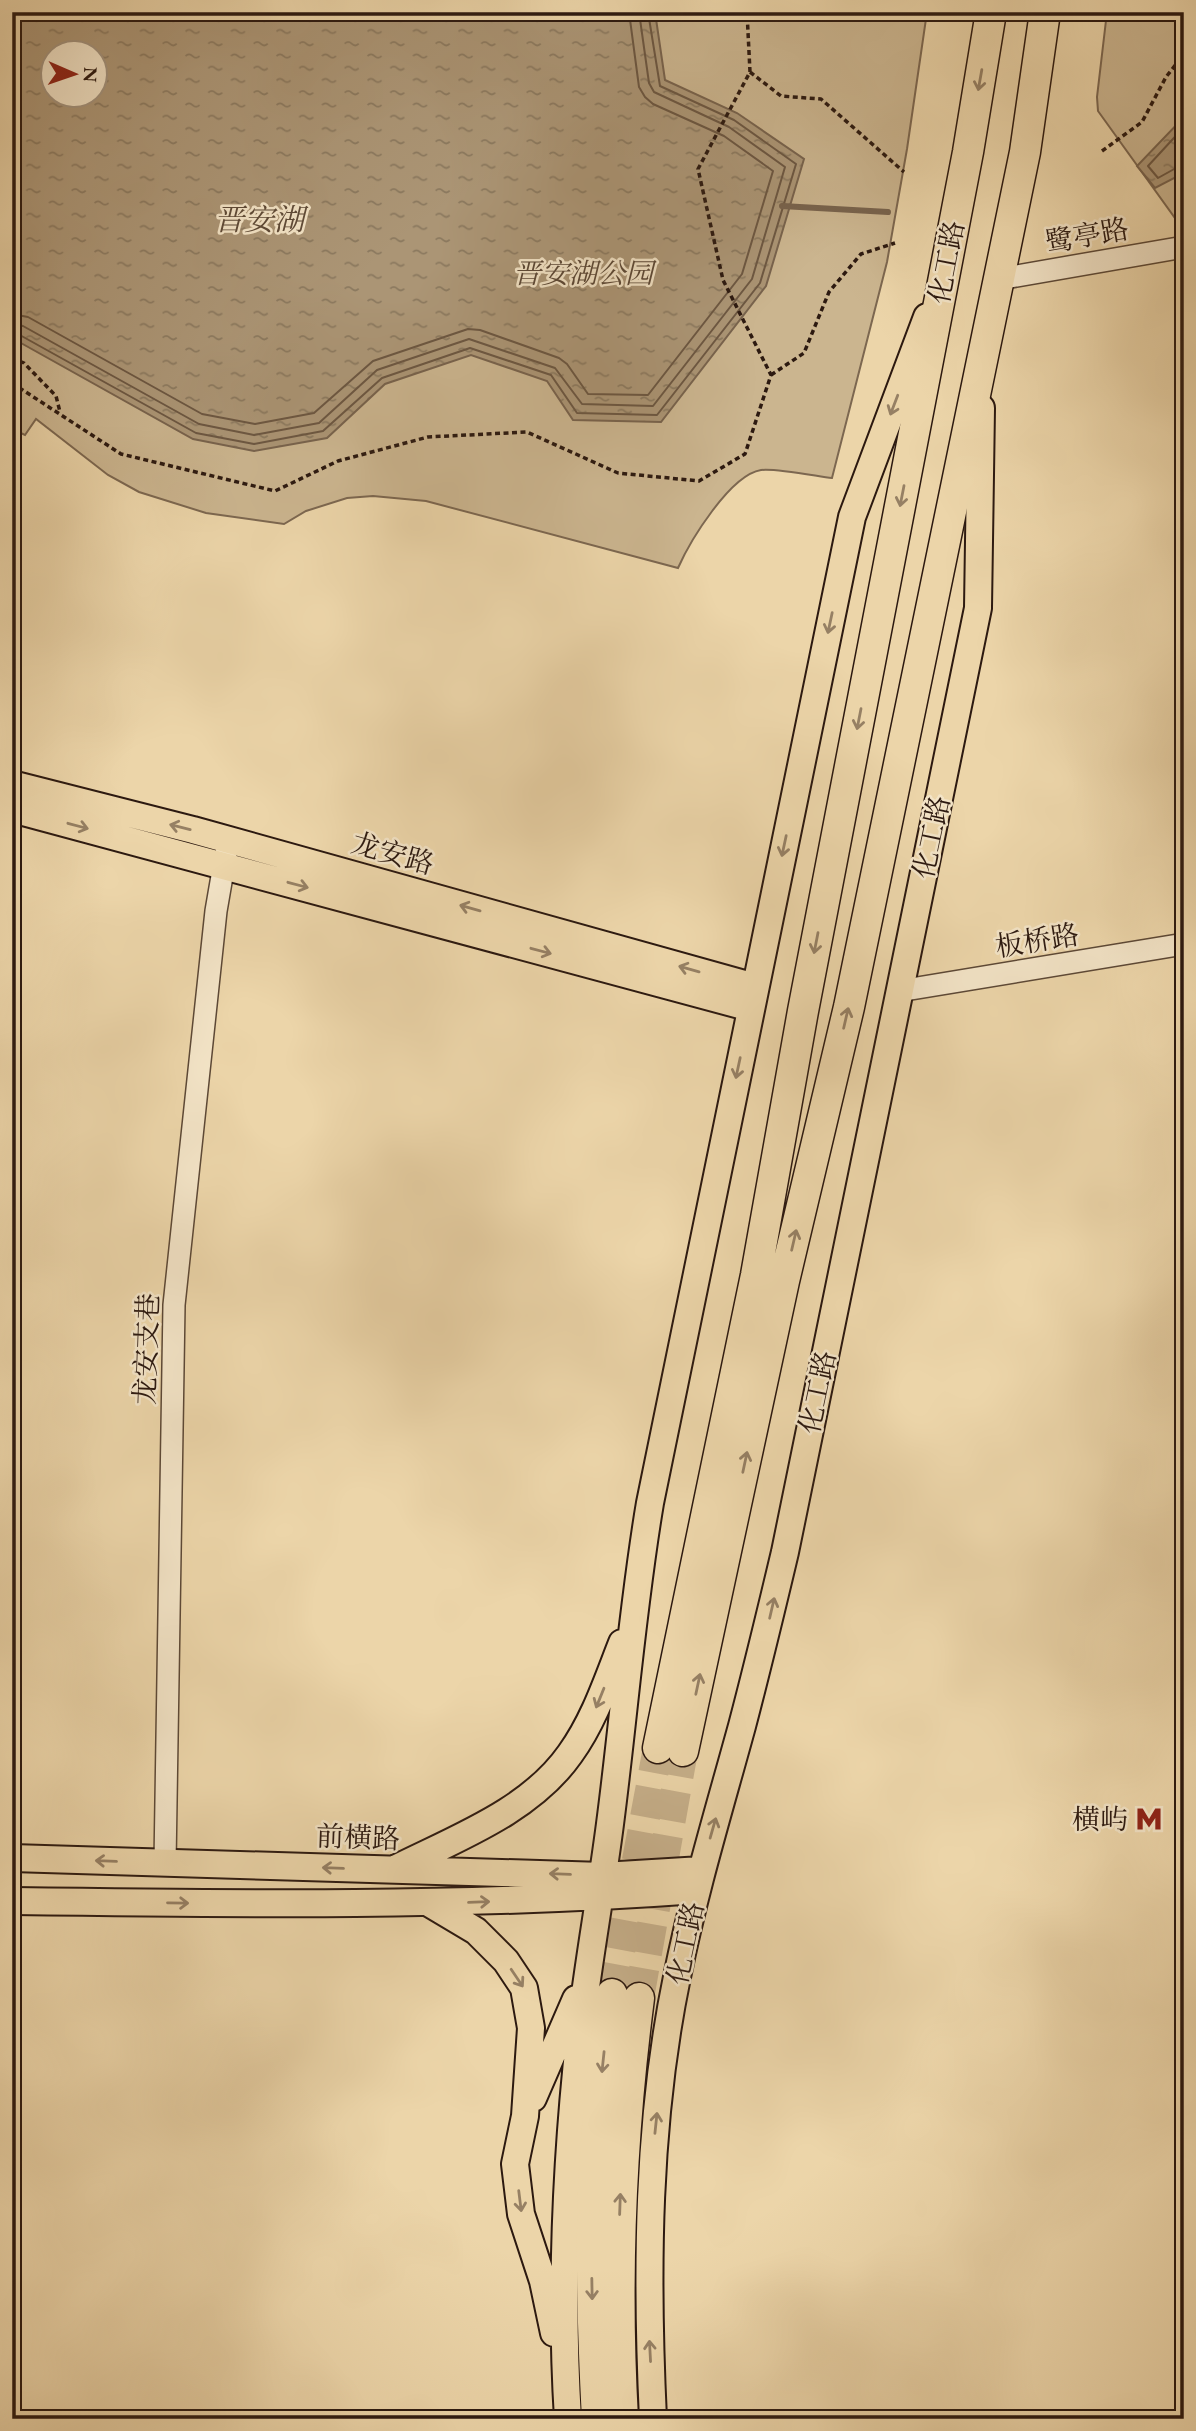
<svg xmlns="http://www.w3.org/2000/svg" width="1196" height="2431" viewBox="0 0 1196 2431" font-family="'EB Garamond','Noto Serif SC',serif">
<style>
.park{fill:#cbb58f;stroke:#7c6750;stroke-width:2;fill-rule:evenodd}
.water{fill:url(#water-ripples);stroke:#78634d;stroke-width:2;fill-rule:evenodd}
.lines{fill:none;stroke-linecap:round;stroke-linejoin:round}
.shore{stroke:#6c5742;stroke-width:2}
.stream{stroke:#78634d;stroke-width:6}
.highway-tunnel{stroke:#c6af8a;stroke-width:30;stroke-dasharray:30 15;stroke-linecap:butt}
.minor-casing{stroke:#5c4836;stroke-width:24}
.major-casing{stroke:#2c1910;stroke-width:30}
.highway-casing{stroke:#2c1910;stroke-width:33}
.path{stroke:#2c1910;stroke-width:3.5;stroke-dasharray:5 3.5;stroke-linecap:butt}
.minor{stroke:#f3e4c7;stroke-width:21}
.major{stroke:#ecd5a9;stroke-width:26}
.highway{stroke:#ecd5a9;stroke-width:30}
.oneway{stroke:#968064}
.labels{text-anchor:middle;stroke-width:5;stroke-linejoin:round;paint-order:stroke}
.street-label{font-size:28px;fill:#2c1910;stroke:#f3e4c7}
.park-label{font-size:28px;font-style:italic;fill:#5c4836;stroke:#f3e4c7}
.poi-label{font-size:28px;fill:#2c1910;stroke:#f3e4c7;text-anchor:end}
.water-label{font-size:30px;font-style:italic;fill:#5f4b38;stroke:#f3e4c7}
</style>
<defs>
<pattern id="water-ripples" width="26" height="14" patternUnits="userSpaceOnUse" patternTransform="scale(1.75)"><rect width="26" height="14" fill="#ab9575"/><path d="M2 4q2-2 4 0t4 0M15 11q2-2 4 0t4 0" fill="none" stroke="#8b795f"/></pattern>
</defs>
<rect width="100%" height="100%" fill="#ecd5a9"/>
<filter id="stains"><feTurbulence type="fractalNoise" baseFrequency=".00286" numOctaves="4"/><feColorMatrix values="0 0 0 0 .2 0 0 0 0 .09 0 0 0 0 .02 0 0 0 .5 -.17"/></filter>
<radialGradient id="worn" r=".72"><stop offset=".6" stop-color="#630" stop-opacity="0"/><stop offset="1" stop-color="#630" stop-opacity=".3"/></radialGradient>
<path class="park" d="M12,12H927L907,149L887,262L832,478C816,476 775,468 761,470C730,475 690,541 678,568L426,501L373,496L347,498L306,511L284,524L206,513L139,492L108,475L36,419L25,435L12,429ZM52,52H94V94H52Z
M1107,12H1184V224L1180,225L1098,111L1097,97Z"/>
<path class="water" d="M12,12H655L665,80L737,113L804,159L766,286L661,422L573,420L547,381L471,355L385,384L327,438L254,451L193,439L12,338ZM52,52H94V94H52Z
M1184,117V173L1155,188L1137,166Z"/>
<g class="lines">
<path class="shore" d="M1184,127L1148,166L1158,178L1176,168L1184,167
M12,314L28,317L202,414L255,424L314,413L373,361L468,329L480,330L559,358L567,364L588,394L648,395L742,274L773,171L724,136L653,104L645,97L639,87L629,12
M12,324L23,326L199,424L254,435L319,423L377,370L469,339L555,368L582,404L653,406L752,279L785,167L729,127L654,92L649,83L639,12
M12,333L18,334L196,433L254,444L323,431L382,378L470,348L551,375L577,413L657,415L760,283L796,164L734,120L660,86L648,12"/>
<path class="stream" d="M782,206L888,212"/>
<path class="highway-tunnel" d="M612,1994L658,1748
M639,1998L683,1751"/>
<g class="minor-casing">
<path id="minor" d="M999,279L1184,247
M899,991L1184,944
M165,1863L174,1305L216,911L226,853"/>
</g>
<g class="major-casing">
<path id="major" d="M12,784L193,830L755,987
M12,809L751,1008
M12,1858L603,1876L702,1870
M397,1868C457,1838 530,1811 570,1754C594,1721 607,1681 622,1643
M12,1901C241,1904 468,1907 697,1890
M429,1903L476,1931L506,1961L524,1988L531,2028L525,2116L515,2164L521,2214L543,2281L554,2333
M533,2098L576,1999
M568,2419C560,2290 566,2161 580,2033C588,1963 601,1894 610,1824C624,1717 632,1609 650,1503L852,517L927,317
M653,2419C646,2271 647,2122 677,1977C694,1892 719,1810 742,1726C757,1669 771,1611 785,1552L978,608L981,408"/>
</g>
<g class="highway-casing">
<path id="highway" d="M658,1748L756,1275L803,1011L968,152L991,12
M683,1751L784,1281L849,1007L1025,152L1045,12
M597,2419C593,2343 590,2266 593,2190C596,2124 603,2059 612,1994
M623,2419C615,2277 621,2138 639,1998"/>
</g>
<path class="path" d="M750,72L781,96L821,99L904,172
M1102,151L1142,122L1166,77L1184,54
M12,358L24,363L56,396L60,412
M771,375L804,353L829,292L861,254L895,243
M12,383L121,454L275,491L338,461L428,437L527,432L618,473L699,481L745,454L771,375L723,280L698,169L750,72L747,12"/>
<use href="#minor" class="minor"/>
<use href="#major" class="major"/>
<use href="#highway" class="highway"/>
</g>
<defs><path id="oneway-shaft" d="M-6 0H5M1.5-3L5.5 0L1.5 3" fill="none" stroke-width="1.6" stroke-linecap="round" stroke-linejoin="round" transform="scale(1.75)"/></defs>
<g class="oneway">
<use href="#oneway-shaft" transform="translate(980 80) rotate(100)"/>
<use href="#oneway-shaft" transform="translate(894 405) rotate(111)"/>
<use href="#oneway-shaft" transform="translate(902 496) rotate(101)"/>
<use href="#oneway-shaft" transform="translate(830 623) rotate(102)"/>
<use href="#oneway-shaft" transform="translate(859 719) rotate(101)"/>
<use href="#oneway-shaft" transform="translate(78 826) rotate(15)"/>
<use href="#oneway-shaft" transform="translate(180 827) rotate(-166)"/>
<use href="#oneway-shaft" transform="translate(784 846) rotate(102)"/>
<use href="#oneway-shaft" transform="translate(298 885) rotate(15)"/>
<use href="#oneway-shaft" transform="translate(470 908) rotate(-164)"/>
<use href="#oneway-shaft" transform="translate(816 943) rotate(101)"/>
<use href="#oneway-shaft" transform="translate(541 951) rotate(15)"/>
<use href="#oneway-shaft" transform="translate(689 969) rotate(-164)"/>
<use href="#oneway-shaft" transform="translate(846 1018) rotate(-77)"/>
<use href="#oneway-shaft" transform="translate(738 1068) rotate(102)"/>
<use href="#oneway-shaft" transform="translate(794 1240) rotate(-77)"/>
<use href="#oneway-shaft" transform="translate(745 1462) rotate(-78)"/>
<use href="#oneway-shaft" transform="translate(772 1608) rotate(-77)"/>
<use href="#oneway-shaft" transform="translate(698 1684) rotate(-78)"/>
<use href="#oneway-shaft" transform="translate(600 1698) rotate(112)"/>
<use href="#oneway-shaft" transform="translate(713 1828) rotate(-74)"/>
<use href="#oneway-shaft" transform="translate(106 1861) rotate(-178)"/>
<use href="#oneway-shaft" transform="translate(333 1868) rotate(-178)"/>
<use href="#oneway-shaft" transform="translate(560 1874) rotate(-178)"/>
<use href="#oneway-shaft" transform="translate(479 1902) rotate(-2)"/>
<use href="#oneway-shaft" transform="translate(178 1903) rotate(1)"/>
<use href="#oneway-shaft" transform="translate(517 1978) rotate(56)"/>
<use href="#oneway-shaft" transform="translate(603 2062) rotate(96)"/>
<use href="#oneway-shaft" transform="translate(656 2123) rotate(-84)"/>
<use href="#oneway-shaft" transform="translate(520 2201) rotate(83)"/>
<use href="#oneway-shaft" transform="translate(620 2204) rotate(-88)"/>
<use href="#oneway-shaft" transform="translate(592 2289) rotate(89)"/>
<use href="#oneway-shaft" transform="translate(650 2351) rotate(-93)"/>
</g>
<defs>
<g id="metro-bare" transform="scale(2.1)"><path d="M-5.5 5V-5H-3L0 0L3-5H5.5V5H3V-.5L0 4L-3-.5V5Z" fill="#8f2418" stroke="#f3e4c7" stroke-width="2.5" paint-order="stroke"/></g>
</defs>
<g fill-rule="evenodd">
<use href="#metro-bare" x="1149" y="1819"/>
</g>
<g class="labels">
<g class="street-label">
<text transform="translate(1087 235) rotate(-10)" y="10">鹭亭路</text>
<text transform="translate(946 262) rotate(-79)" y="10">化工路</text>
<text transform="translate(931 837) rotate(-78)" y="10">化工路</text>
<text transform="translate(393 853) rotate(16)" y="10">龙安路</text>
<text transform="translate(1037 940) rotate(-9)" y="10">板桥路</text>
<text transform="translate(146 1349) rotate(-88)" y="10">龙安支巷</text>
<text transform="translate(817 1392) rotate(-78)" y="10">化工路</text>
<text transform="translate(358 1837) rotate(2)" y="10">前横路</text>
<text transform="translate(685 1943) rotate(-78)" y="10">化工路</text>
</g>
<g class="park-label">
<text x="583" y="283">晋安湖公园</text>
</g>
<g class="poi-label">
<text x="1128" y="1829">横屿</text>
</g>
<g class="water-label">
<text x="259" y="230">晋安湖</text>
</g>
</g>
<rect width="1196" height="2431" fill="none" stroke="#ecd5a9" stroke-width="42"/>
<rect x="14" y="14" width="1168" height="2403" fill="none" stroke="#2c1910" stroke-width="3.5"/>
<rect x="21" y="21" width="1154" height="2389" fill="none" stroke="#2c1910" stroke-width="2"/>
<g transform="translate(74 74) rotate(92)"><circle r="33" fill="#f3e4c7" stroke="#a3937e" stroke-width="2"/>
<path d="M0-5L12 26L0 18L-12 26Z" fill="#8f2418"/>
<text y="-10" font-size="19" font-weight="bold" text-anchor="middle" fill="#2c1910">N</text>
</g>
<rect width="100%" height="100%" filter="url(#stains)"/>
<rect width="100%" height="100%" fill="url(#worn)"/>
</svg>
